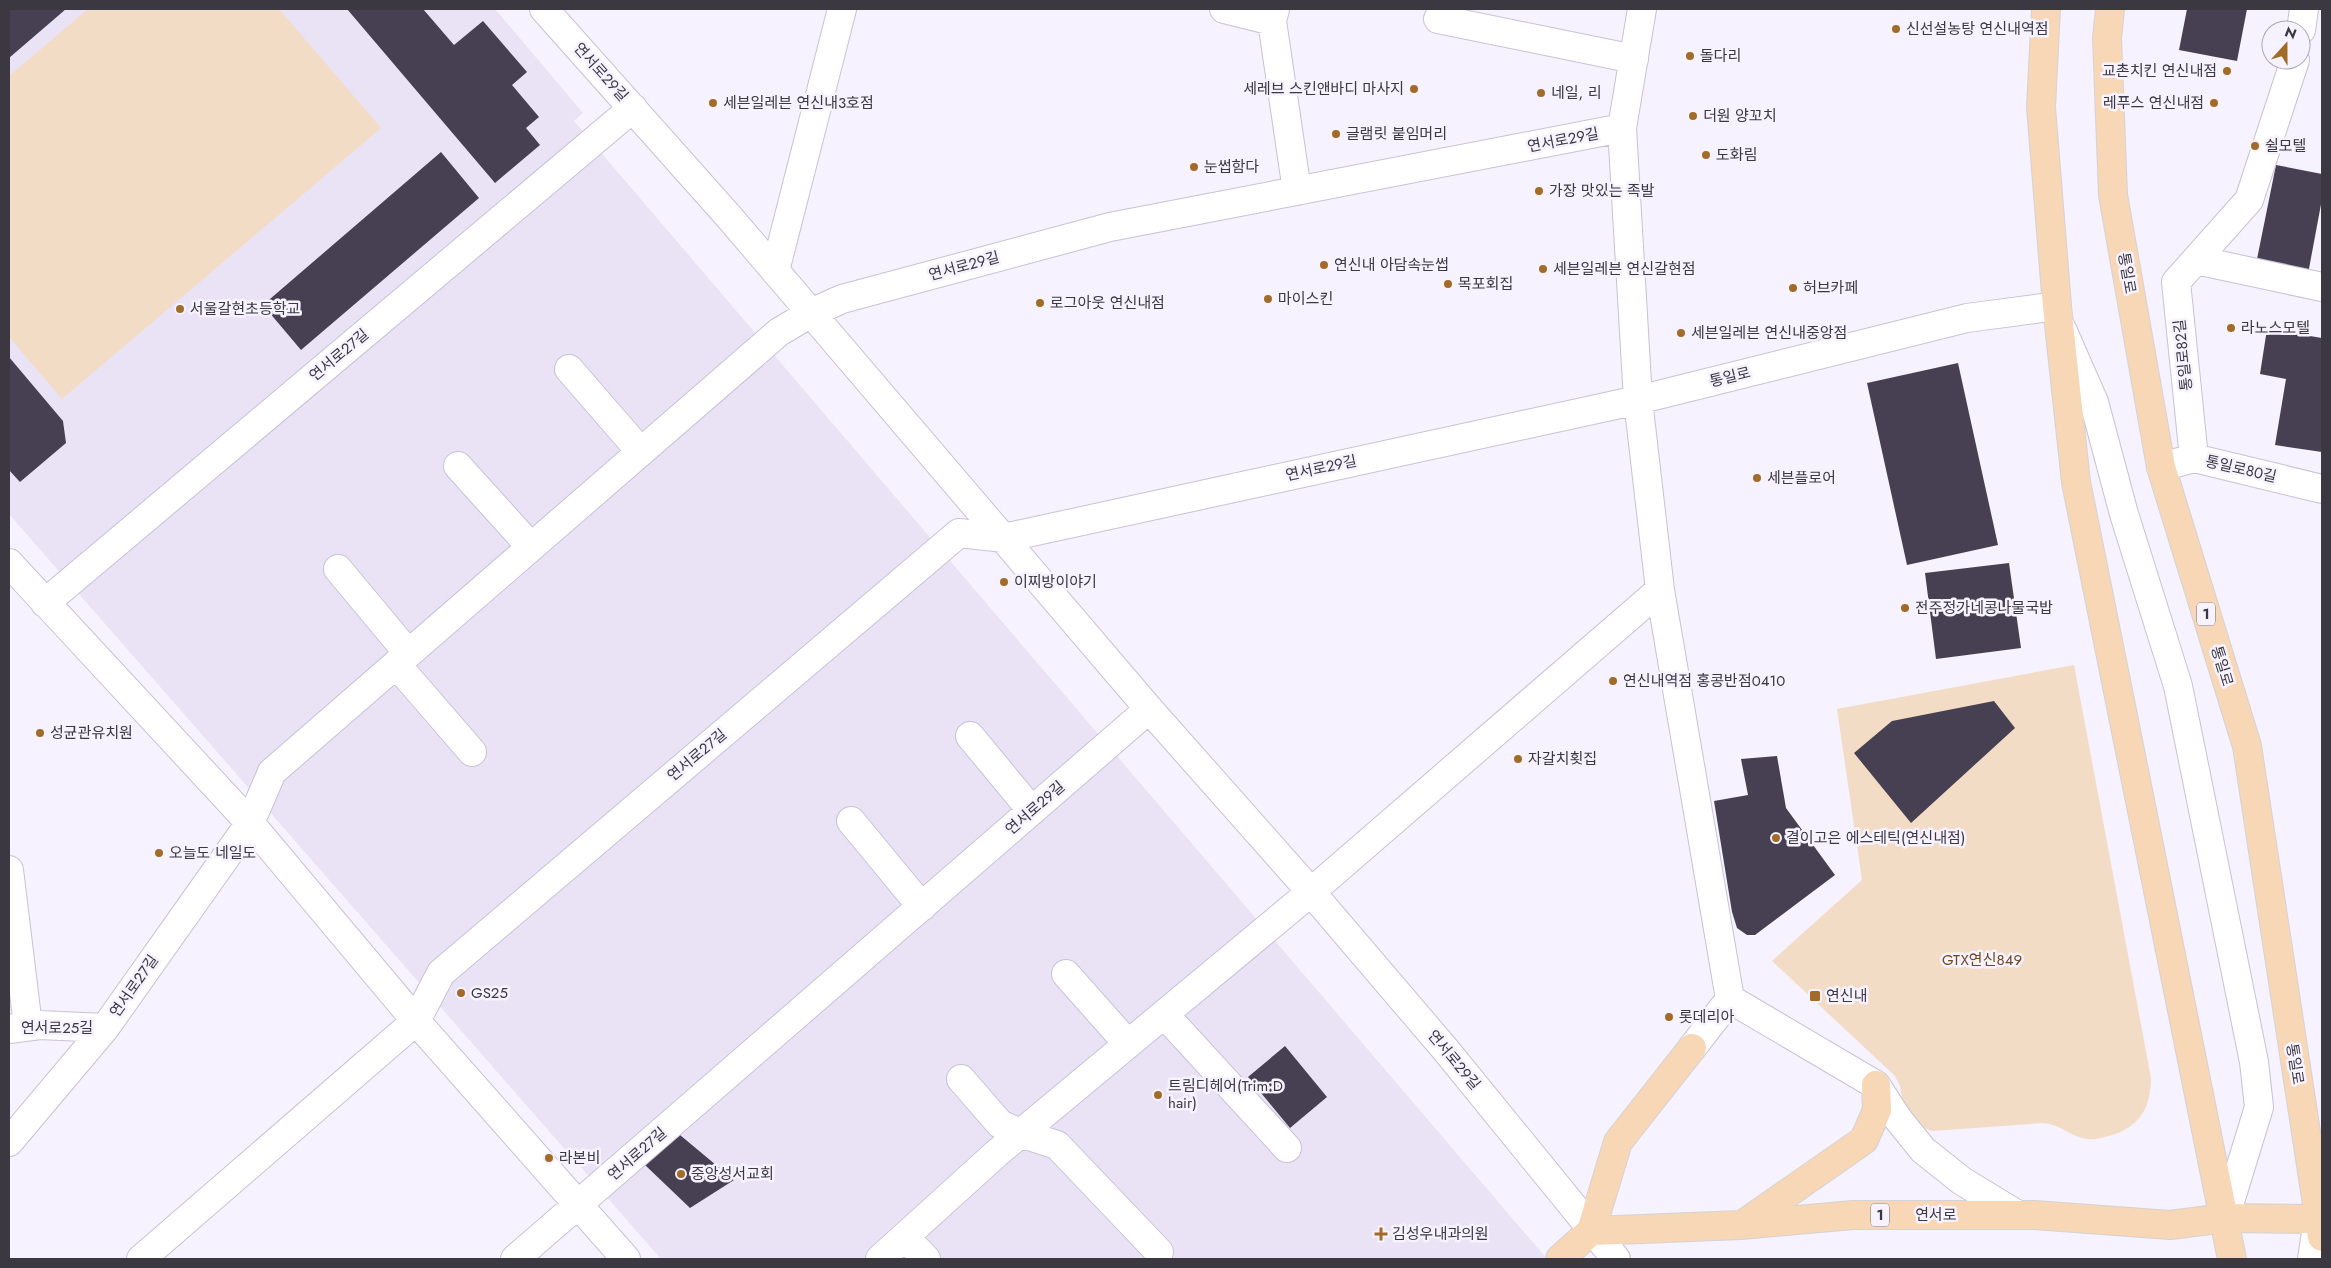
<svg xmlns="http://www.w3.org/2000/svg" width="2331" height="1268" viewBox="0 0 2331 1268" font-family="Jost,'Noto Sans KR',sans-serif">
<style>
.built{fill:#e9e3f5}
.green{fill:#f3dcc6}
.building{fill:#474052}
.lines{fill:none;stroke-linecap:round;stroke-linejoin:round}
.minor-casing{stroke:#c9c1d6;stroke-width:30}
.major-casing{stroke:#d4d3d5;stroke-width:30}
.minor{stroke:#fff;stroke-width:28}
.major{stroke:#f7d7b5;stroke-width:28}
.poi-dot{fill:#a36b28;stroke:#f6f2ff;stroke-width:2}
.labels{text-anchor:middle;stroke-width:5;stroke-linejoin:round;paint-order:stroke}
.shield{fill:#f6f2ff;stroke:#73707a;stroke-width:1}
.shield-label{font-size:14px;font-weight:bold;fill:#3b3841}
.poi-label{font-size:15px;fill:#3b3841;stroke:#f6f2ff;text-anchor:start}
.street-label{font-size:15px;fill:#3b3841;stroke:#f6f2ff}
.park-label{font-size:15px;fill:#6e491f;stroke:#f6f2ff}
</style>
<rect width="100%" height="100%" fill="#f6f2ff"/>
<path class="built" d="M9,9H495L583,113L574,121L1547,1259H661L9,514Z"/>
<path class="green" d="M88,9H279L381,128L62,399L9,337V76Z
M2074,665L2151,1078C2151,1108 2139,1128 2109,1136C2100,1138 2092,1141 2082,1138C2068,1134 2061,1125 2043,1123L1932,1131L1915,1125L1903,1102L1900,1086L1895,1076L1772,961L1862,880L1837,709Z"/>
<path class="building" d="M9,9H66L9,58Z
M347,9H423L454,45L483,21L527,72L512,85L539,117L526,128L540,145L495,183Z
M2187,9H2247L2237,61L2179,50Z
M441,152L479,198L301,350L263,305Z
M2276,165L2322,174V199L2308,274L2256,264Z
M2267,329L2322,338V452L2275,445L2286,379L2260,374Z
M9,357L63,421L66,443L20,482L9,470Z
M1958,363L1998,545L1907,565L1867,383Z
M2009,563L2021,648L1936,659L1925,573Z
M1994,701L2015,728L1911,823L1854,753L1892,721Z
M1777,756L1786,808L1835,875L1755,935H1747L1737,928L1732,912L1714,801L1748,795L1741,759Z
M1285,1046L1327,1097L1290,1128L1248,1077Z
M680,1135L734,1180L690,1208L645,1165Z"/>
<g class="lines">
<g class="minor-casing">
<path id="minor" d="M544,9L730,218L1149,709L1311,892L1445,1049L1616,1259
M1224,9L1272,21
M1275,9L1272,21L1297,191
M1642,9L1622,128L1638,400L1660,590L1730,999L1692,1048
M1438,19L1634,59
M2301,30L2304,9
M2196,260L2322,287
M775,271L842,9
M2062,329L2094,402L2124,514L2178,686L2254,1062L2259,1107L2225,1218
M569,369L641,452
M2194,458L2176,282L2249,200L2295,60
M458,466L531,547
M2161,467L2194,458L2322,489
M9,563L250,823L416,1021L626,1259
M338,569L408,653
M45,603L633,108
M396,664L472,752
M970,736L1032,811
M851,821L922,907
M9,870L28,1026
M1066,974L1128,1044
M1730,999L1876,1085L1898,1119L1923,1150L1962,1181L2018,1215
M1164,1014L1287,1148
M9,1029L40,1025L105,1028
M961,1079L1000,1124L1020,1133L1057,1145L1159,1252
M9,1142L105,1028L250,823L272,772L779,332L811,313L842,299L1110,227L1622,128
M905,1237L926,1259
M141,1259L416,1021L441,973L959,533L1004,538L1638,400L1967,318L2057,306
M515,1259L1149,709
M880,1259L997,1153L1311,892L1660,590
M2312,1259L2318,1219"/>
</g>
<g class="major-casing">
<path id="major" d="M2046,9L2041,107L2057,306L2076,482L2232,1259
M2110,9L2107,38L2113,195L2161,467L2247,746L2322,1237
M1742,1225L1864,1140L1877,1110L1876,1085
M1591,1231L1618,1142L1692,1048
M1560,1259L1591,1231L1741,1225L1853,1215H2034L2170,1225L2225,1218L2322,1219"/>
</g>
<use href="#minor" class="minor"/>
<use href="#major" class="major"/>
</g>
<g class="poi-dot">
<circle cx="1896" cy="29" r="5"/>
<circle cx="1690" cy="56" r="5"/>
<circle cx="2227" cy="71" r="5"/>
<circle cx="1414" cy="89" r="5"/>
<circle cx="1541" cy="93" r="5"/>
<circle cx="713" cy="103" r="5"/>
<circle cx="2214" cy="103" r="5"/>
<circle cx="1693" cy="116" r="5"/>
<circle cx="1336" cy="134" r="5"/>
<circle cx="2255" cy="146" r="5"/>
<circle cx="1706" cy="155" r="5"/>
<circle cx="1194" cy="167" r="5"/>
<circle cx="1539" cy="191" r="5"/>
<circle cx="1324" cy="265" r="5"/>
<circle cx="1543" cy="269" r="5"/>
<circle cx="1448" cy="284" r="5"/>
<circle cx="1793" cy="288" r="5"/>
<circle cx="1268" cy="299" r="5"/>
<circle cx="1040" cy="303" r="5"/>
<circle cx="180" cy="309" r="5"/>
<circle cx="2231" cy="328" r="5"/>
<circle cx="1681" cy="333" r="5"/>
<circle cx="1757" cy="478" r="5"/>
<circle cx="1004" cy="582" r="5"/>
<circle cx="1905" cy="608" r="5"/>
<circle cx="1613" cy="681" r="5"/>
<circle cx="40" cy="733" r="5"/>
<circle cx="1518" cy="759" r="5"/>
<circle cx="1776" cy="838" r="5"/>
<circle cx="159" cy="853" r="5"/>
<circle cx="461" cy="993" r="5"/>
<rect x="1809" y="990" width="12" height="12" rx="2.5"/>
<circle cx="1669" cy="1017" r="5"/>
<circle cx="1158" cy="1095" r="5"/>
<circle cx="549" cy="1158" r="5"/>
<circle cx="681" cy="1174" r="5"/>
<path d="M1378.5 1226.5h5v5h5v5h-5v5h-5v-5h-5v-5h5z"/>
</g>
<g class="labels">
<g class="shield">
<rect x="2197" y="602.5" width="18" height="23" rx="4"/>
<rect x="1871" y="1203.5" width="18" height="23" rx="4"/>
</g>
<g class="shield-label">
<text x="2206" y="619">1</text>
<text x="1880" y="1220">1</text>
</g>
<g class="poi-label">
<text x="1906" y="34">신선설농탕 연신내역점</text>
<text x="1700" y="61">돌다리</text>
<text x="2217" y="76" text-anchor="end">교촌치킨 연신내점</text>
<text x="1404" y="94" text-anchor="end">세레브 스킨앤바디 마사지</text>
<text x="1551" y="98">네일, 리</text>
<text x="723" y="108">세븐일레븐 연신내3호점</text>
<text x="2204" y="108" text-anchor="end">레푸스 연신내점</text>
<text x="1703" y="121">더원 양꼬치</text>
<text x="1346" y="139">글램릿 붙임머리</text>
<text x="2265" y="151">쉴모텔</text>
<text x="1716" y="160">도화림</text>
<text x="1204" y="172">눈썹함다</text>
<text x="1549" y="196">가장 맛있는 족발</text>
<text x="1334" y="270">연신내 아담속눈썹</text>
<text x="1553" y="274">세븐일레븐 연신갈현점</text>
<text x="1458" y="289">목포회집</text>
<text x="1803" y="293">허브카페</text>
<text x="1278" y="304">마이스킨</text>
<text x="1050" y="308">로그아웃 연신내점</text>
<text x="190" y="314">서울갈현초등학교</text>
<text x="2241" y="333">라노스모텔</text>
<text x="1691" y="338">세븐일레븐 연신내중앙점</text>
<text x="1767" y="483">세븐플로어</text>
<text x="1014" y="587">이찌방이야기</text>
<text x="1915" y="613">전주정가네콩나물국밥</text>
<text x="1623" y="686">연신내역점 홍콩반점0410</text>
<text x="50" y="738">성균관유치원</text>
<text x="1528" y="764">자갈치횟집</text>
<text x="1786" y="843">결이고은 에스테틱(연신내점)</text>
<text x="169" y="858">오늘도 네일도</text>
<text x="471" y="998">GS25</text>
<text x="1826" y="1001">연신내</text>
<text x="1679" y="1022">롯데리아</text>
<text x="1168" y="1091">트림디헤어(Trim:D<tspan x="1168" dy="17">hair)</tspan></text>
<text x="559" y="1163">라본비</text>
<text x="691" y="1179">중앙성서교회</text>
<text x="1392" y="1239">김성우내과의원</text>
</g>
<g class="street-label">
<text transform="translate(601 72) rotate(48)" y="5">연서로29길</text>
<text transform="translate(1563 140) rotate(-11)" y="5">연서로29길</text>
<text transform="translate(964 266) rotate(-15)" y="5">연서로29길</text>
<text transform="translate(2127 273) rotate(80)" y="5">통일로</text>
<text transform="translate(339 355) rotate(-40)" y="5">연서로27길</text>
<text transform="translate(2183 355) rotate(-96)" y="5">통일로82길</text>
<text transform="translate(1730 377) rotate(-14)" y="5">통일로</text>
<text transform="translate(1321 468) rotate(-12)" y="5">연서로29길</text>
<text transform="translate(2241 469) rotate(13)" y="5">통일로80길</text>
<text transform="translate(2222 666) rotate(73)" y="5">통일로</text>
<text transform="translate(697 755) rotate(-40)" y="5">연서로27길</text>
<text transform="translate(1035 808) rotate(-41)" y="5">연서로29길</text>
<text transform="translate(134 986) rotate(-55)" y="5">연서로27길</text>
<text x="57" y="1033">연서로25길</text>
<text transform="translate(1454 1060) rotate(50)" y="5">연서로29길</text>
<text transform="translate(2295 1064) rotate(81)" y="5">통일로</text>
<text transform="translate(637 1154) rotate(-41)" y="5">연서로27길</text>
<text x="1936" y="1220">연서로</text>
</g>
<g class="park-label">
<text x="1982" y="965">GTX연신849</text>
</g>
</g>
<rect width="2331" height="1268" fill="none" stroke="#3b3841" stroke-width="20"/>
<g transform="translate(2286 45) rotate(21)"><circle r="24" fill="#f6f2ff" stroke="#aba8b3"/>
<path d="M0-4L9 19L0 12L-9 19Z" fill="#a36b28"/>
<text y="-8" font-size="14" font-weight="bold" text-anchor="middle" fill="#3b3841">N</text>
</g>
</svg>
